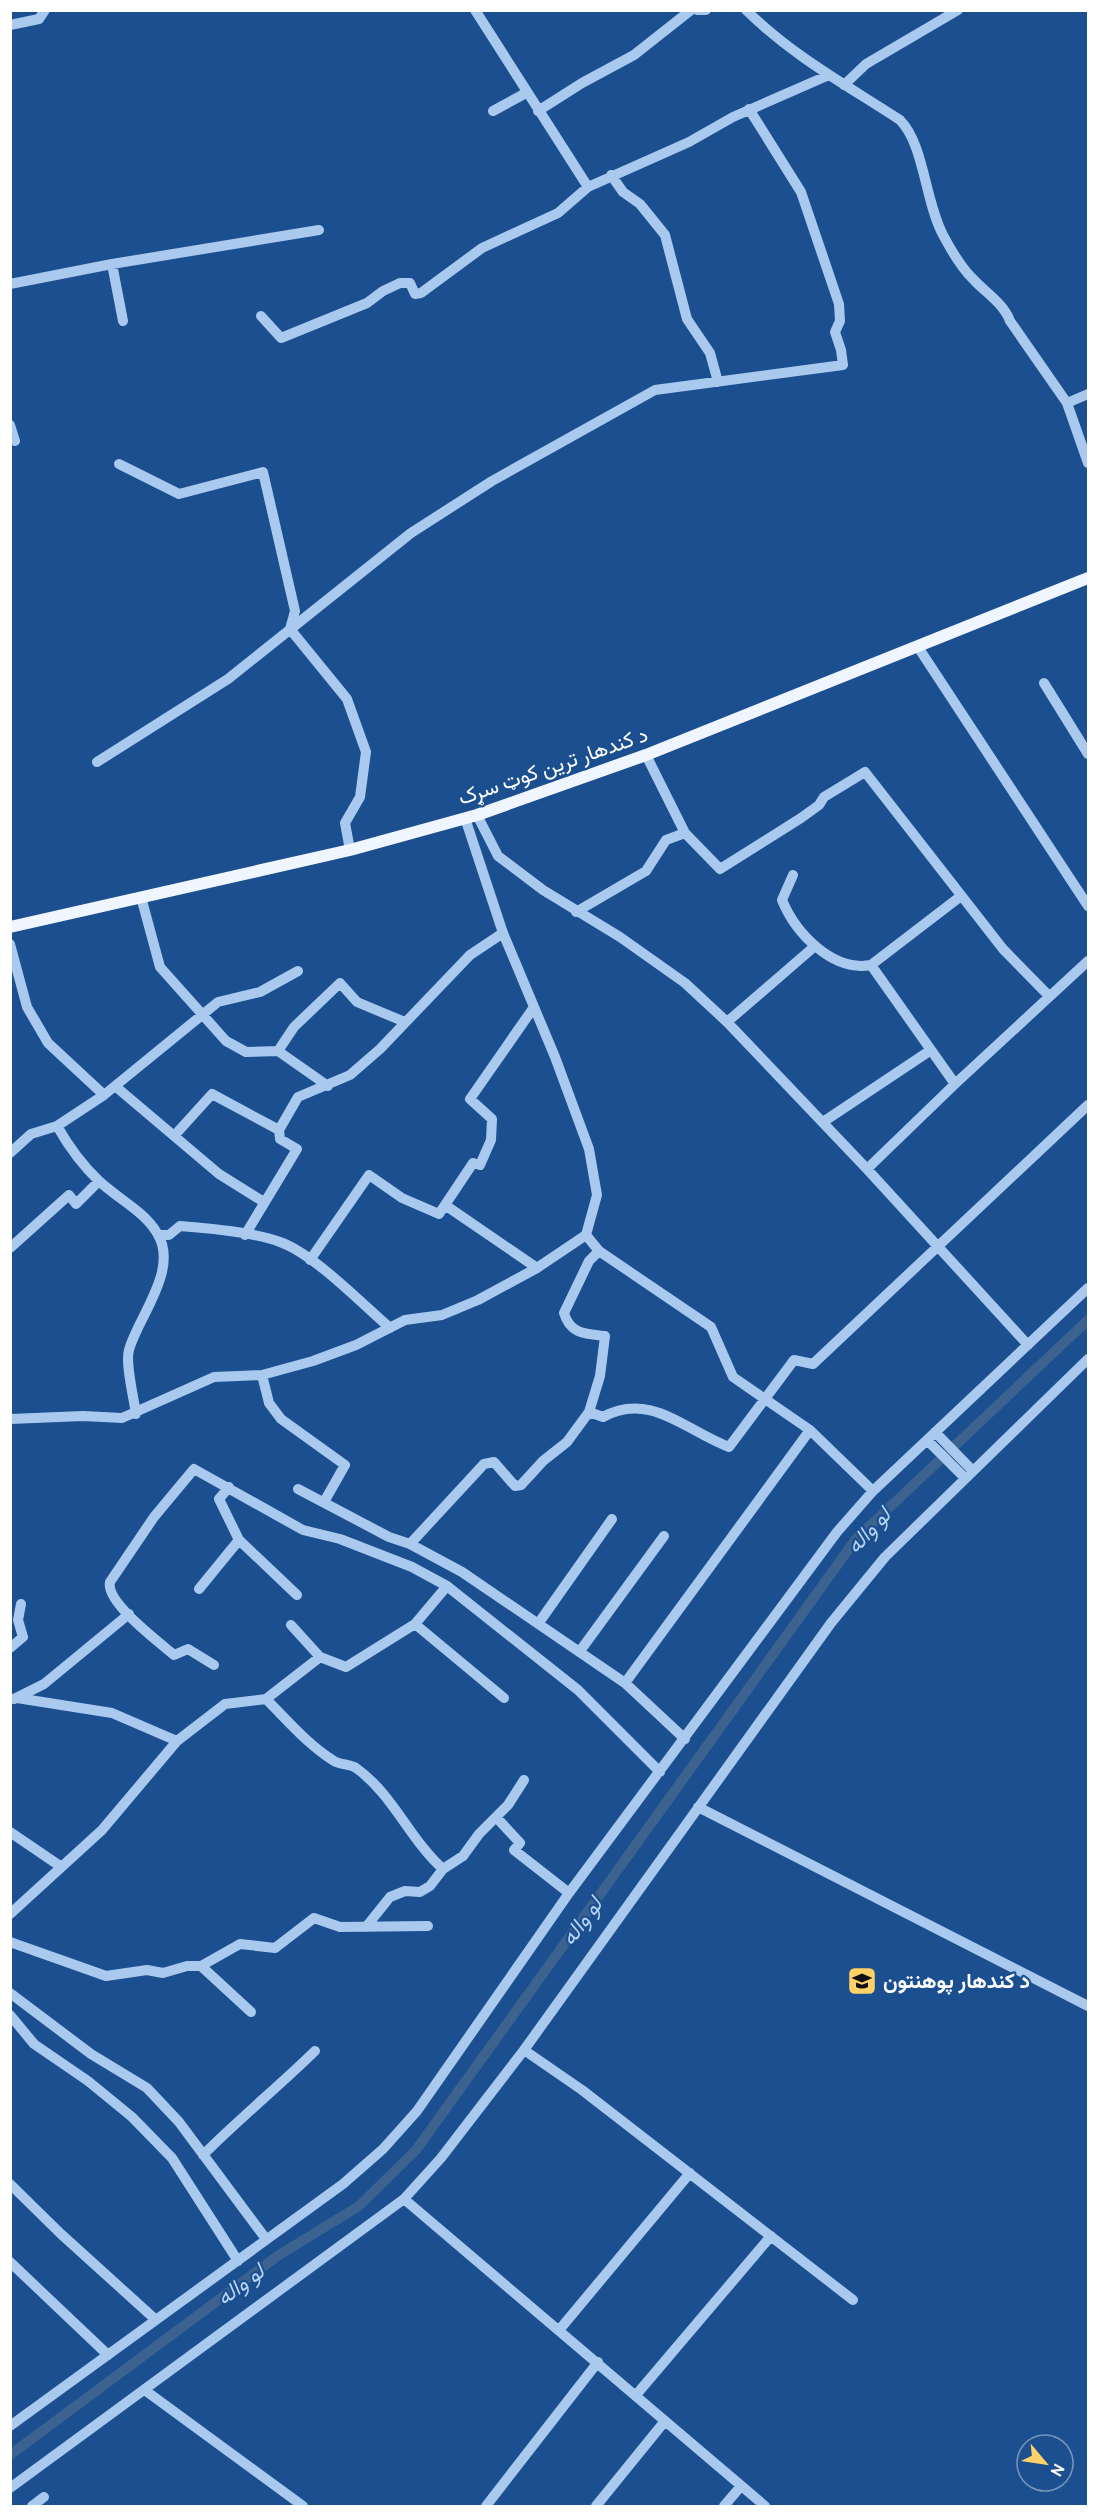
<svg xmlns="http://www.w3.org/2000/svg" width="1099" height="2517" viewBox="0 0 1099 2517" font-family="Cabin,Vazirmatn,sans-serif">
<style>
.lines{fill:none;stroke-linecap:round;stroke-linejoin:round}
.canal{stroke:#3c6290;stroke-width:10}
.minor{stroke:#a9c9ee;stroke-width:10}
.major{stroke:#f0f6ff;stroke-width:12}
.labels{text-anchor:middle;stroke-width:4.5;stroke-linejoin:round;paint-order:stroke}
.street-label{font-size:21px;fill:#fff;stroke:#1b4f8f}
.poi-label{font-size:21px;font-weight:bold;fill:#fff;stroke:#1b4f8f;text-anchor:start}
.water-label{font-size:22px;font-style:italic;fill:#b5d3f5;stroke:#1b4f8f}
</style>
<rect width="100%" height="100%" fill="#1b4f8f"/>
<g class="lines">
<path class="canal" d="M10,2455L279,2255L359,2206L416,2150L856,1539L1088,1320"/>
<path class="minor" d="M475,10L588,187
M697,10H706
M746,10C794,57 845,84 900,120C924,144 925,201 943,235C951,250 961,268 974,280C986,293 1004,304 1010,321L1067,403L1088,463
M10,25L39,19L45,10
M844,85L866,64L958,10
M493,111L526,93
M538,111L582,83L634,55L691,10
M611,175L623,192L640,204L665,235L687,319L710,353L718,382
M112,264L123,321
M10,284L112,264L319,230
M261,316L281,338L367,303L383,291L400,283H410L415,294L421,293L482,248L558,213L588,187L689,142L733,117L829,75
M1067,403L1088,394
M10,425L15,441
M119,464L179,494L263,472L295,611L290,629L347,699L366,752L360,797L345,823L350,850
M918,647L1088,906
M1044,683L1088,754
M646,755L685,833L720,869L801,818L819,805L824,797L865,772L1003,949L1049,996
M97,762L228,679L411,533L492,481L655,390L843,365L841,350L835,332L840,321L839,304L801,192L749,109
M477,815L498,856L543,890L620,937L685,983L727,1022L867,1169L1028,1345
M793,875L782,900C796,934 833,972 871,965L961,896
M141,897L160,967L226,1041L246,1052L278,1051L328,1086
M576,912L646,871L666,840L685,833
M10,944L27,1007L48,1043L104,1095
M871,965L955,1084
M727,1022L815,946
M278,1051L294,1027L340,983L357,1002L405,1022
M115,1086L219,1174L264,1202
M823,1122L931,1050
M57,1126C69,1147 81,1164 99,1181C117,1198 144,1211 157,1233C180,1269 138,1317 129,1350C125,1363 134,1399 136,1414
M174,1136L212,1094L279,1130
M10,1153L31,1134L57,1126L104,1095L218,1002L260,992L298,971
M867,1169L955,1084L1088,961
M445,1205L537,1268
M159,1235H169L180,1226C206,1228 257,1233 280,1242C314,1254 361,1303 390,1328
M245,1235L297,1149L280,1139L279,1130L298,1097L350,1075L380,1049L470,955L503,933
M586,1235L599,1251L711,1327L733,1377L810,1430L873,1491
M10,1248L69,1195L76,1204L99,1181
M310,1260L369,1175L402,1198L439,1214L473,1163L480,1165L491,1140L492,1119L470,1099L534,1007
M262,1375L269,1403L281,1419L345,1465L324,1502
M589,1412L603,1417C650,1391 686,1431 729,1447L794,1360L813,1364L1088,1105
M10,1419L83,1416L122,1418L214,1377L262,1375L313,1361L356,1345L405,1320L442,1315L478,1300L537,1268L586,1235L597,1195L589,1149L555,1057L503,933L465,818
M935,1432L972,1470
M927,1440L964,1477
M229,1487L219,1499L239,1540L297,1595
M298,1489L389,1537L410,1544L462,1572L625,1683L685,1739
M410,1544L484,1464L494,1462L515,1486L521,1485L543,1461L567,1442L589,1412L600,1376L605,1336C585,1334 570,1334 564,1313L589,1261L599,1251
M199,1589L239,1540
M415,1624L504,1698
M538,1624L612,1519
M291,1625L320,1657
M10,1648L23,1637L18,1620L21,1604
M580,1651L664,1536
M214,1665L188,1649L174,1655C159,1642 105,1602 110,1582L154,1517L194,1469L303,1530L340,1539L412,1567L447,1586L578,1690L660,1772
M625,1683L810,1430
M17,1698L112,1713L177,1741
M14,1699L44,1684L129,1614
M266,1699C287,1720 308,1745 334,1761C341,1765 350,1764 356,1768C393,1794 410,1840 443,1869
M698,1807L1088,2006
M496,1817L520,1843L514,1850L569,1893
M10,1832L60,1866
M10,1914L102,1830L177,1741L225,1704L266,1699L320,1657L346,1667L415,1624L447,1586
M366,1927L390,1897L405,1891L420,1892L430,1886L443,1869L463,1856L479,1834L508,1805L524,1780
M10,1942L106,1976L147,1970L163,1973L187,1966H201L240,1944L275,1948L314,1918L340,1927L428,1926
M201,1966L251,2012
M10,1993L91,2054L147,2088L179,2122L266,2239
M10,2015L34,2044L88,2081L132,2117L172,2158L238,2261
M524,2050L582,2090L853,2300
M203,2155C239,2119 278,2087 315,2051
M10,2184L61,2234L156,2320
M404,2199L765,2506
M10,2262L108,2355
M560,2329L690,2173
M146,2391L303,2506
M636,2395L771,2236
M10,2426L343,2184L383,2149L417,2111L569,1893L837,1532L873,1491L1088,1288
M10,2488L404,2199L441,2158L524,2050L831,1623L885,1557L1088,1359
M32,2506L44,2497
M486,2506L598,2362
M596,2506L665,2421
M724,2506L741,2486"/>
<path class="major" d="M10,927L350,850L477,815L646,755L1088,578"/>
</g>
<defs>
<g id="university-square" transform="scale(1.5)"><rect x="-9" y="-9" width="18" height="18" rx="4" fill="#ffd166" stroke="#1b4f8f"/><path d="M0-5L7-2L0 1L-7-2ZM-4 1L0 2.5L4 1V4Q0 6-4 4Z" fill="#111"/></g>
</defs>
<g fill-rule="evenodd">
<use href="#university-square" x="862" y="1981"/>
</g>
<g class="labels">
<g class="street-label">
<text transform="translate(553 766) rotate(-19)" y="7">د کندهار ترين کوټ سړک</text>
</g>
<g class="poi-label">
<text x="883" y="1988">د کندهار پوهنتون</text>
</g>
<g class="water-label">
<text transform="translate(868 1530) rotate(-47)" y="8">لو واله</text>
<text transform="translate(581 1921) rotate(-54)" y="8">لو واله</text>
<text transform="translate(240 2284) rotate(-37)" y="8">لو واله</text>
</g>
</g>
<rect width="1099" height="2517" fill="none" stroke="#ffffff" stroke-width="24"/>
<g transform="translate(1045 2463) rotate(119)"><circle r="28" fill="#1b4f8f" stroke="#7695bc" stroke-width="1.5"/>
<path d="M0-4.5L10 22L0 15L-10 22Z" fill="#ffd166"/>
<text y="-9" font-size="16" font-weight="bold" text-anchor="middle" fill="#ffffff">N</text>
</g>
</svg>
